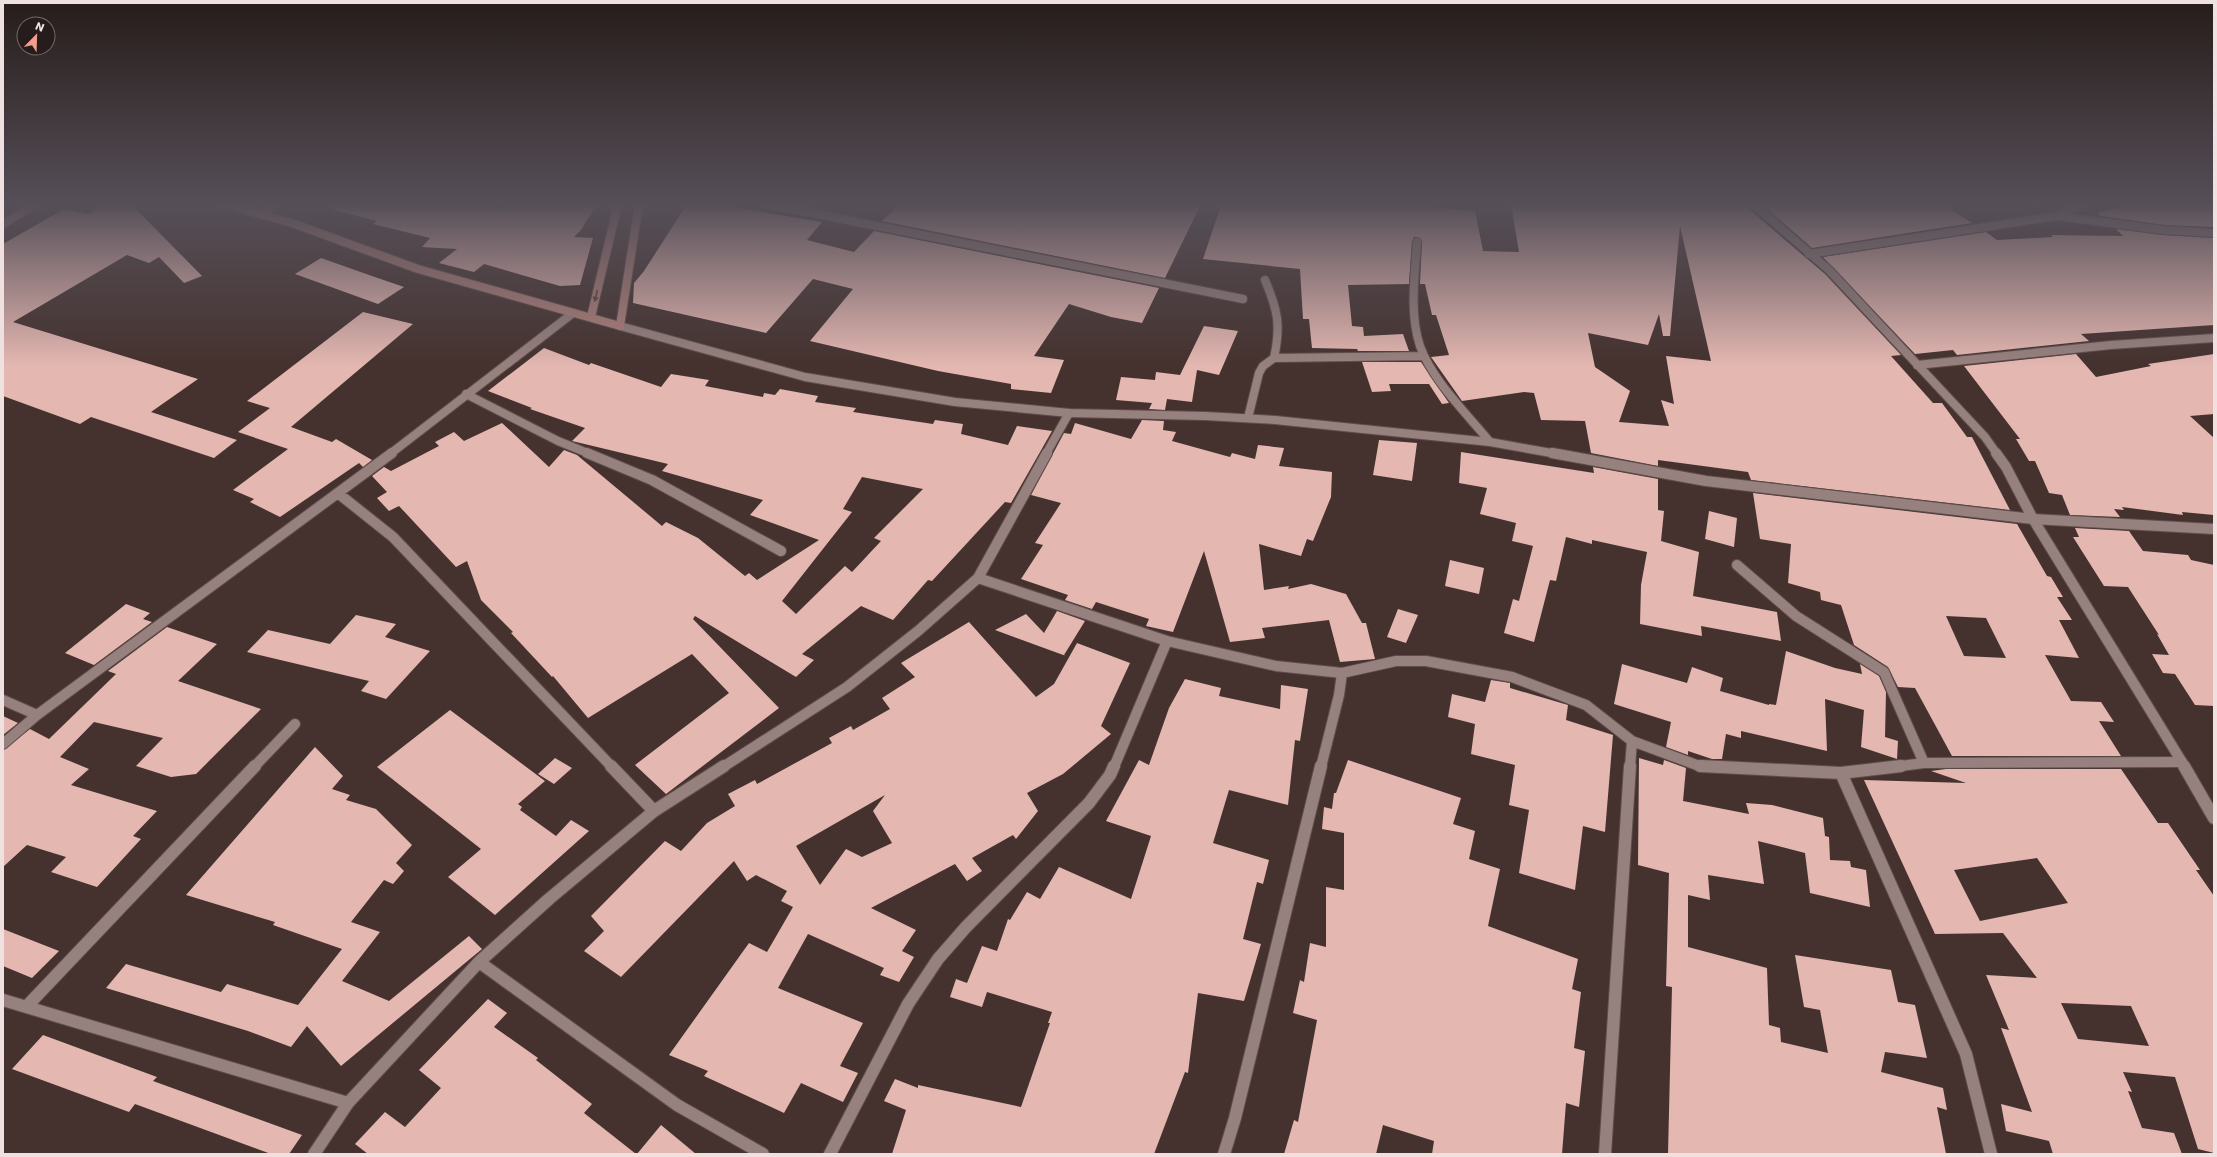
<svg xmlns="http://www.w3.org/2000/svg" width="2217" height="1157" viewBox="0 0 2217 1157" font-family="Poppins,sans-serif">
<style>
.building{fill:#e4b7b1;fill-rule:evenodd}
.lines{fill:none;stroke-linecap:round;stroke-linejoin:round}
.minor-far2-casing{stroke:#5e4e4b;stroke-width:10}
.minor-far1-casing{stroke:#5e4e4b;stroke-width:12}
.minor-casing{stroke:#5e4e4b;stroke-width:14}
.tertiary-far2-casing{stroke:#5e4e4b;stroke-width:10}
.tertiary-far1-casing{stroke:#5e4e4b;stroke-width:12}
.tertiary-casing{stroke:#5e4e4b;stroke-width:14}
.secondary-casing{stroke:#5e4e4b;stroke-width:10}
.minor-far2{stroke:#97817e;stroke-width:8}
.minor-far1{stroke:#97817e;stroke-width:10}
.minor{stroke:#97817e;stroke-width:12}
.tertiary-far2{stroke:#97817e;stroke-width:8}
.tertiary-far1{stroke:#97817e;stroke-width:10}
.tertiary{stroke:#97817e;stroke-width:12}
.secondary{stroke:#b1817b;stroke-width:8}
.oneway{fill:#5d4441}
</style>
<rect width="100%" height="100%" fill="#45322f"/>
<path class="building" d="M107,204H131L202,276L184,283L159,257L149,263L127,255L13,322L198,379L151,412L237,440L214,458L91,417L80,424L3,396V244L64,209L89,214Z
M335,204H422L503,208L506,204H597L581,230L574,237L593,238L580,285L560,286L484,264L474,272L439,263L457,249L422,247L430,238L373,224L377,221L334,210Z
M687,204H728L726,206L822,222L807,240L854,252L874,231L1159,288L1142,323L1111,317L1069,304L1034,356L1064,360L1051,393L1011,389V384L938,371L810,341L853,289L813,279L766,333L633,303L634,283L644,271Z
M899,204H1086L1105,208L1108,204H1201L1165,278L882,221Z
M1232,204H1412V206L1475,211L1483,251L1519,252L1511,204H1743L1825,274L1901,355L1891,356L1933,403H1942L1967,437H1972L2010,510L1751,480L1748,472L1658,460V466L1591,453L1585,421L1541,420L1534,393L1524,392L1462,401L1431,357L1449,355L1436,315H1432L1425,284H1420L1422,242L1418,237H1414L1412,242L1409,284L1348,285L1352,326L1363,327L1364,336L1403,334L1409,351H1358L1357,349L1312,348L1309,319H1303L1300,269L1203,259L1221,205ZM1680,226L1711,361L1666,356L1674,404L1661,400L1669,426L1619,422L1630,391L1595,367L1588,333L1648,345L1659,314L1663,336H1670Z
M1783,204H1943L1972,223L1812,248L1764,206Z
M2143,204H2214V227L2164,225L2101,216L2097,213L2128,206H2146Z
M2116,229L2163,235L2214,238V325L2081,334L2089,341L1957,355L1953,350L1915,354L1823,257L1986,232L1997,240L2053,237L2051,235L2123,236Z
M321,258L372,276L404,287L378,304L295,274Z
M363,312L413,324L291,427L332,442L336,439L372,460L363,467L359,463L280,517L250,502L254,499L233,490L288,449L238,432L270,408L247,401Z
M1204,326L1238,331L1219,375L1197,370L1192,402L1167,399L1165,410L1149,409L1152,403L1116,400L1121,377L1155,380L1156,372L1180,375Z
M544,348L589,365L591,363L661,387L671,374L709,380L705,386L763,397L764,393L775,395L780,389L818,396L815,402L856,408L853,412L933,424L935,420L963,424L961,434L1008,445L1017,426L1052,431L1011,503L1005,502L932,581L928,580L893,620L861,606L802,654L814,660L796,677L695,616L693,619L779,708L666,794L635,765L729,693L692,654L588,718L553,676L552,677L511,633L513,632L481,600L467,561L456,567L399,506L389,511L377,498L387,492L372,476L384,467L391,471L439,446L435,442L454,432L464,441L502,423L549,467L564,450L577,455L662,526L666,522L698,538L745,576L749,573L757,580L819,540L750,515L763,500L662,471L668,464L572,441L585,428L530,409L532,408L488,391ZM862,477L923,489L874,538L881,541L852,572L845,566L796,614L782,601L852,512L843,509Z
M2076,354L2096,377L2151,366L2148,364L2214,354V414L2190,416L2214,438V515L2182,512L2183,515L2122,507L2124,510L2114,509L2120,517L2070,515L2062,495L2049,493L2035,461H2029L2016,439H2020L1964,366Z
M1362,362H1421L1449,403L1442,404L1429,384H1389L1391,391L1372,392Z
M1142,420L1164,421L1163,430L1176,432L1172,441L1230,457L1232,453L1255,459L1258,445L1284,448L1279,466L1332,472L1331,497L1313,541L1307,539L1301,556L1259,544L1264,590L1289,586L1288,589L1311,584L1346,594L1362,623H1366L1375,659L1340,662L1329,620L1262,628L1265,638L1230,642L1204,551L1173,632L1146,626L1149,619L1096,602L1092,609L1065,600L1068,595L1021,579L1043,545L1035,543L1061,503L1031,495L1064,433L1071,434L1075,423L1131,439Z
M1379,440L1417,443L1412,481L1373,475Z
M1461,452L1594,473L1593,467L1658,479V510L1664,511L1661,541L1699,552L1693,596L1777,612L1781,641L1701,626L1702,636L1640,624L1641,585L1647,552L1592,540V544L1566,537L1556,581L1550,580L1534,642L1504,633L1513,599L1519,601L1533,546L1512,541L1516,523L1480,514L1487,488L1459,483Z
M1753,493L2017,524L2047,576L2051,577L2063,597H2057L2072,620H2059L2079,658L2045,655L2071,701L2101,702L2114,722L2099,721L2121,756H1952L1915,688L1898,687L1888,667L1854,645L1841,605L1821,600L1820,592L1788,583L1791,544L1760,539ZM1946,616L1986,618L2006,658L1964,656Z
M1709,511L1737,518L1734,547L1705,539Z
M2075,528L2129,531L2143,551L2188,555L2191,560L2214,565V706L2195,705L2175,674L2163,673L2152,654L2169,655L2157,634L2159,635L2128,587L2104,586L2073,537H2079Z
M1450,560L1484,568L1479,594L1445,586Z
M126,604L150,613L143,619L152,622L94,665L65,653Z
M1398,609L1418,615L1406,643L1387,637Z
M1057,611L1085,621L1064,655L1066,656L995,630L1026,614L1044,633Z
M356,615L396,624L385,637L430,651L386,699L361,691L369,681L247,652L268,630L330,644Z
M969,622L1036,697L1054,684L1077,643L1130,663L1101,726L1111,734L1063,774L1027,793L1038,811L1016,839L1013,835L972,858L982,871L967,881L955,864L871,908L916,930L902,951L914,957L899,982L880,975L884,968L808,934L778,988L863,1023L840,1066L858,1073L843,1102L801,1083L784,1113L704,1076L708,1071L669,1055L749,943L767,952L793,907L781,901L787,891L756,875L747,881L734,861L621,977L584,951L604,931L591,916L665,841L681,851L707,823L735,806L728,794L755,780L757,784L832,743L829,738L851,726L853,730L890,709L882,698L915,677L901,663ZM885,795L873,811L892,843L862,857L846,849L820,885L796,846Z
M167,627L217,644L178,681L261,709L196,774L171,777L136,766L163,738L94,722L60,757L89,769L71,785L157,811L133,836L141,839L97,887L51,872L66,857L27,845L3,867V750L30,729L49,739L116,674L108,671Z
M1786,651L1835,668L1862,674L1860,664L1879,676L1886,692L1885,737L1898,741L1897,759L1861,747L1864,710L1825,699L1827,751L1741,731V738L1726,734L1722,759H1712L1688,751V755L1666,747L1671,722L1614,704L1622,664L1687,683L1692,667L1723,678L1720,691L1769,705V704L1776,705Z
M1185,679L1221,688L1219,696L1280,709L1281,685L1308,689L1300,741L1295,740L1288,805L1229,790L1213,843L1269,860L1263,884L1257,882L1243,939L1261,944L1244,1001L1198,993L1188,1073L1185,1072L1154,1154H892L906,1110L884,1101L895,1079L918,1088V1085L1021,1107L1050,1023H1048L1052,1012L987,992L982,1007L950,997L956,979L967,983L982,946L997,951L1008,919L1010,920L1027,892L1040,899L1059,867L1131,899L1151,836L1106,821L1139,760L1149,765L1169,708Z
M1491,680L1510,683V688L1568,705L1566,720L1613,735L1605,832L1583,826L1575,890L1519,873L1529,810L1509,805L1515,765L1471,754L1475,724L1448,717L1452,694L1485,702Z
M450,710L545,781L518,804L522,807L520,810L556,836L571,820L589,831L495,915L448,877L481,849L377,767Z
M3,716L18,723L3,735Z
M315,747L343,776L332,789L350,795L346,800L376,809L412,845L396,863L404,871L393,884L384,880L351,922L380,932L342,981L389,1001L469,936L482,949L341,1066L307,1026L291,1047L248,1031L106,988L126,964L221,992L227,984L298,1005L342,949L273,925L275,922L186,895Z
M555,758L572,768L554,784L538,774Z
M1639,758L1663,765L1664,760L1686,768L1683,801L1749,814L1746,803L1772,805L1823,818L1825,836L1829,837L1830,860L1850,861L1851,867L1866,870L1870,907L1810,893L1805,853L1758,841L1764,884L1708,875L1710,900L1688,895V947L1767,968L1769,1025L1780,1028L1781,1042L1828,1053L1820,1010L1804,1007L1795,955L1891,970L1898,1002L1915,1005L1927,1058L1885,1052L1881,1072L1943,1088L1947,1110L1937,1107L1946,1154H1668L1672,987L1666,986L1669,873L1638,865Z
M1348,760L1461,798L1453,824L1475,831L1469,859L1500,869L1488,926L1578,959L1572,989L1581,992L1574,1048L1585,1051L1579,1107L1566,1103L1562,1154H1432L1434,1141L1383,1125L1376,1154H1284L1294,1120L1298,1122L1317,1020L1293,1013L1300,980L1304,982L1310,943L1326,947V887L1344,890V833L1322,829L1324,807L1332,809L1334,793H1336Z
M1946,769H2121L2158,823H2168L2200,870H2196L2214,896V1153L2198,1149L2175,1077L2123,1072L2132,1092L2128,1091L2142,1128L2174,1133L2182,1154H2053L2049,1141L2006,1131L2001,1104L2032,1112L2001,1028L2009,1030L1986,975L2037,978L2003,933L1935,934L1864,780L1966,783L1931,771ZM2037,858L2068,903L1980,921L1954,870ZM2061,1003L2131,1006L2149,1046L2078,1039Z
M3,929L59,951L32,978L3,966Z
M488,999L507,1013L494,1027L538,1058L536,1060L592,1104L584,1113L636,1154H368L355,1144L385,1112L405,1127L441,1088L419,1070Z
M43,1035L157,1077L153,1081L302,1135L289,1154H271L135,1104L129,1112L12,1069Z
M661,1125L696,1154H637Z"/>
<g class="lines">
<g class="minor-far2-casing">
<path id="minor-far2" d="M767,204L1243,299
M1753,204L1829,270L1985,437L1997,454
M260,214L276,204
M2057,216L2163,230L2214,233
M1417,242C1415,275 1409,313 1420,346C1432,380 1467,414 1490,442
M1809,254L2057,216L2081,204
M1265,280C1278,311 1281,325 1274,358
M1917,365L2111,345L2214,338
M466,394L558,441L590,454
M1248,418L1259,373L1263,366L1274,358L1424,356
M390,454L573,313
M1046,454L1069,413"/>
</g>
<g class="minor-far1-casing">
<path id="minor-far1" d="M587,453L652,480L781,551
M1996,453L2006,467L2033,519L2214,529
M339,494L393,537L612,767
M1737,565L1796,616L1884,672L1924,763
M978,578L1167,641L1114,767
M1167,641L1276,666L1342,673L1396,661H1426L1512,677L1586,705L1632,741L1702,767
M3,700L37,715
M3,744L37,715L392,453
M254,767L295,724
M723,767L847,687L918,631L978,578L1047,453
M1321,767L1339,695L1342,673
M1630,767L1632,741
M1893,767L1924,763L2182,762"/>
</g>
<g class="minor-casing">
<path id="minor" d="M611,766L654,811
M1700,766L1841,773
M1901,766L1841,773L1966,1054L1991,1154
M479,962L677,1105L763,1154
M3,1000L348,1103L479,962L549,899L654,811L724,766
M27,1006L255,766
M314,1154L348,1103
M830,1154L908,1004L938,959L966,927L1089,803L1110,775L1114,766
M1224,1154L1235,1118L1321,766
M1605,1154L1630,766"/>
</g>
<g class="tertiary-far2-casing">
<path id="tertiary-far2" d="M620,326L805,377L955,402L1069,413L1205,416L1275,420L1490,442L1557,454"/>
</g>
<g class="tertiary-far1-casing">
<path id="tertiary-far1" d="M1552,453L1706,481L2033,519L2185,767"/>
</g>
<g class="tertiary-casing">
<path id="tertiary" d="M2184,766L2214,818"/>
</g>
<g class="secondary-casing">
<path id="secondary" d="M224,204L292,223L418,269L620,326L639,204
M3,224L36,204
M591,317L618,204"/>
</g>
<use href="#minor-far2" class="minor-far2"/>
<use href="#minor-far1" class="minor-far1"/>
<use href="#minor" class="minor"/>
<use href="#tertiary-far2" class="tertiary-far2"/>
<use href="#tertiary-far1" class="tertiary-far1"/>
<use href="#tertiary" class="tertiary"/>
<use href="#secondary" class="secondary"/>
</g>
<defs><path id="oneway-solid" d="M-6-.8H1V-3.2L6.5 0L1 3.2V.8H-6Z"/></defs>
<use class="oneway" href="#oneway-solid" transform="translate(596 296) rotate(103)"/>
<linearGradient id="sky" x2="0" y2="1"><stop stop-color="#261c1a"/><stop offset="0.56" stop-color="#564f58"/><stop offset="1" stop-color="#564f58" stop-opacity="0"/></linearGradient>
<rect width="2217" height="366" fill="url(#sky)"/>
<rect width="2217" height="1157" fill="none" stroke="#eee1df" stroke-width="8"/>
<g transform="translate(36 36) rotate(23)"><circle r="19" fill="#251c1b" stroke="#756b69"/>
<path d="M0-3L7 15L0 10L-7 15Z" fill="#f59c91"/>
<text y="-6" font-size="11" font-weight="bold" text-anchor="middle" fill="#eee1df">N</text>
</g>
</svg>
